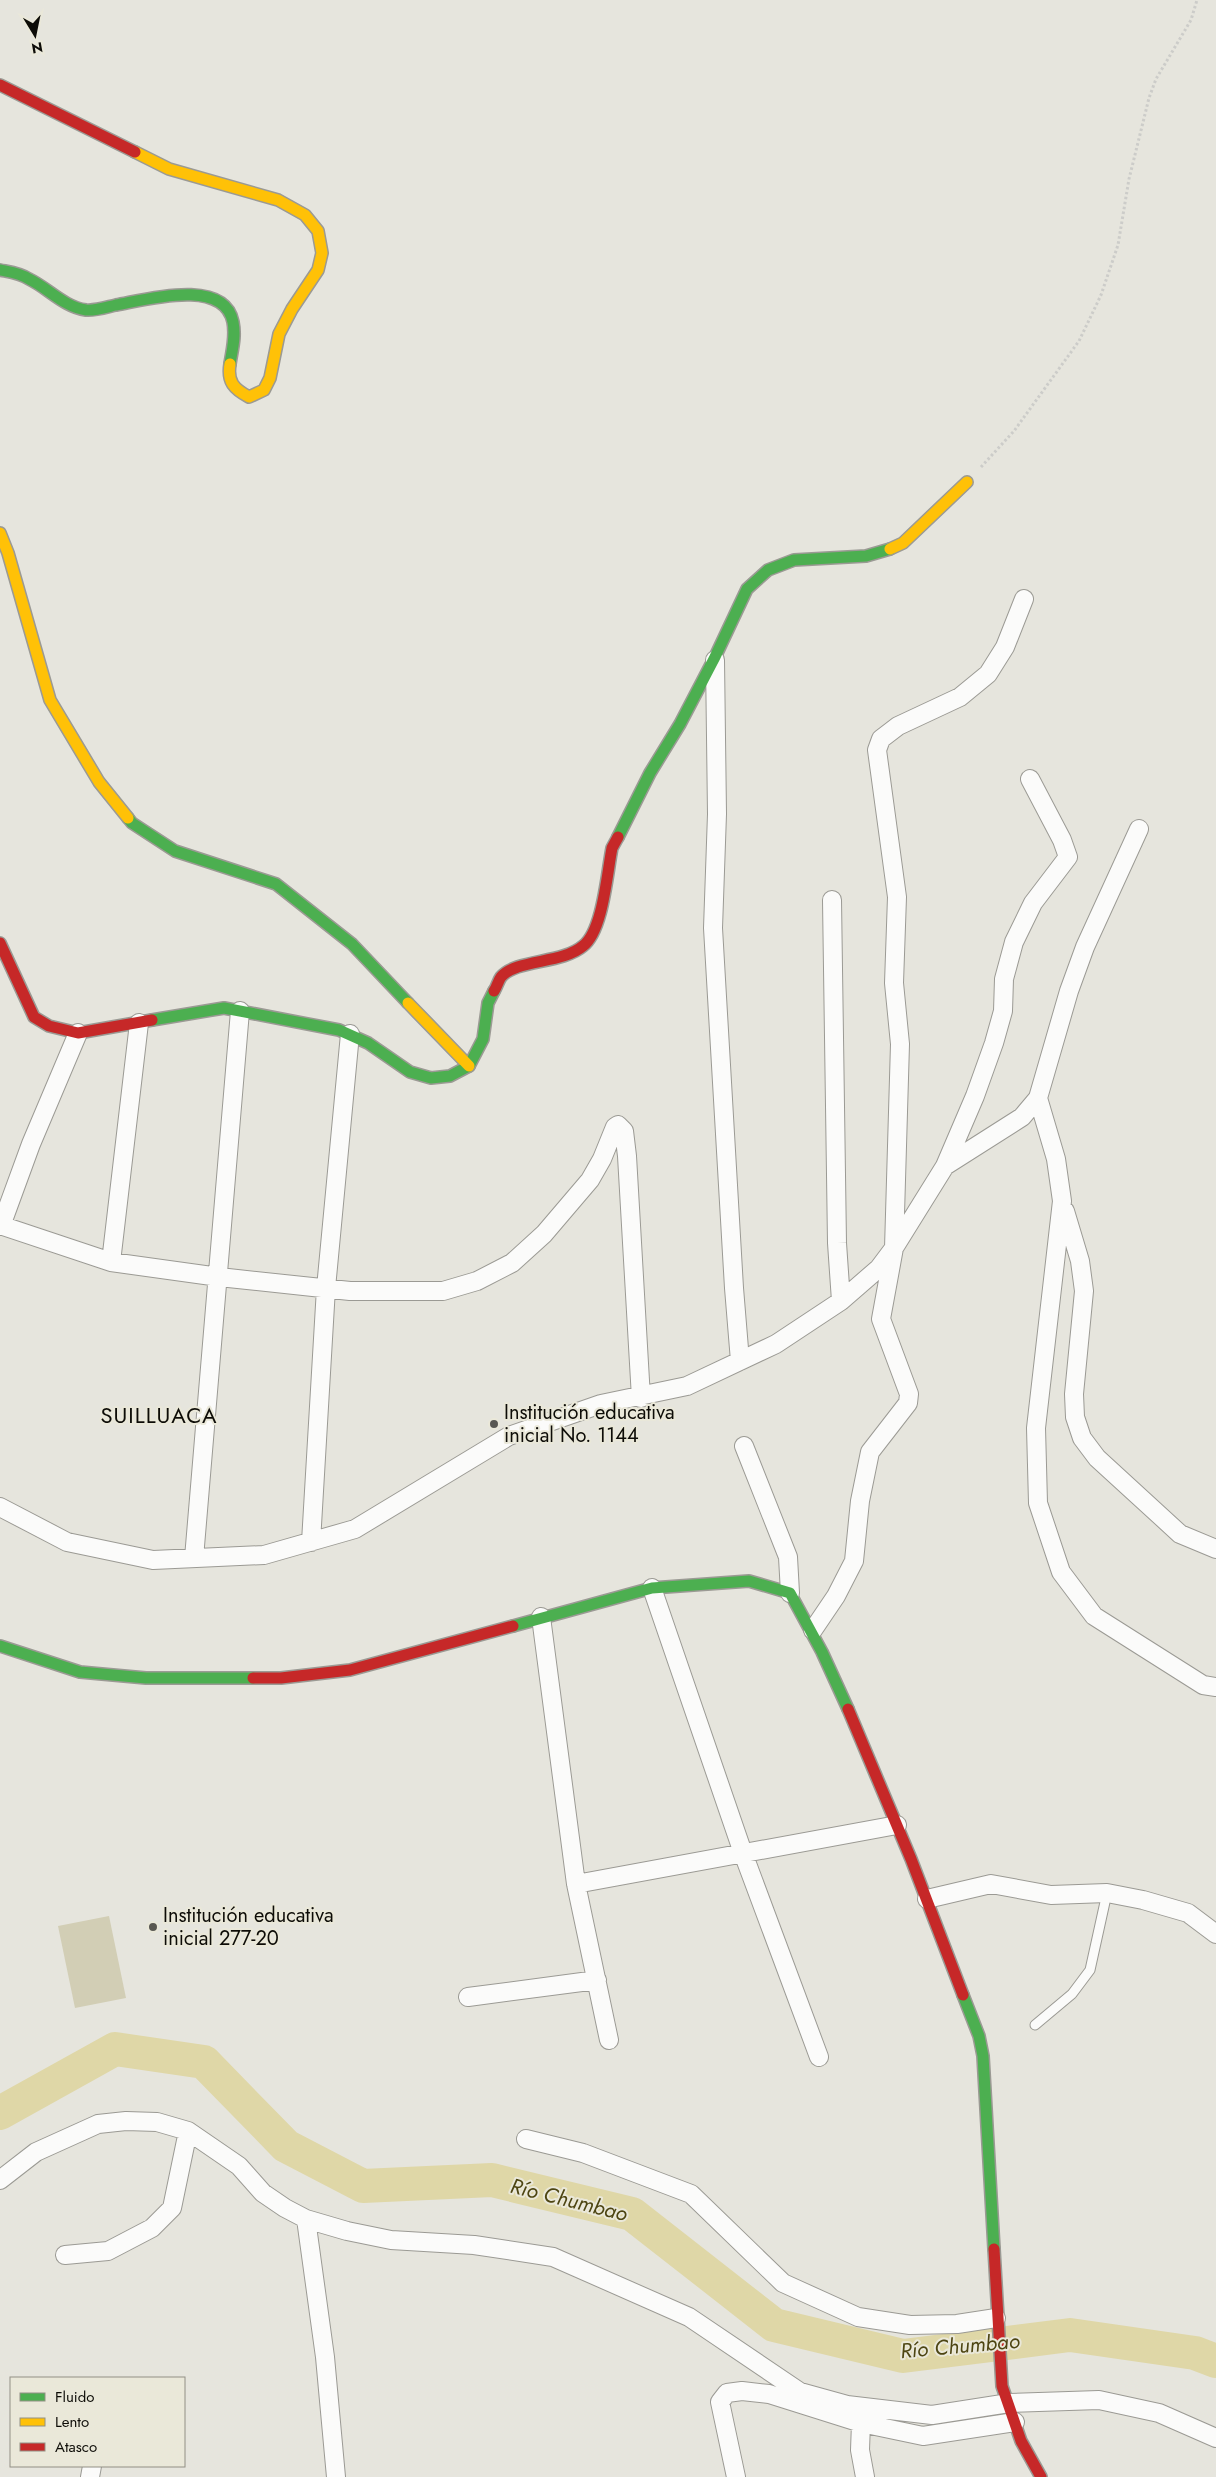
<svg xmlns="http://www.w3.org/2000/svg" width="1216" height="2477" viewBox="0 0 1216 2477" font-family="Jost,sans-serif">
<style>
.pitch{fill:#d2ceb5}
.lines{fill:none;stroke-linecap:round;stroke-linejoin:round}
.river{stroke:#dfd7a7;stroke-width:34}
.lane-casing{stroke:#9b9a94;stroke-width:11}
.street-casing{stroke:#9b9a94;stroke-width:20}
.fast-casing{stroke:#9b9a94;stroke-width:14}
.slow-casing{stroke:#9b9a94;stroke-width:14}
.jam-casing{stroke:#9b9a94;stroke-width:14}
.path{stroke:#ccccc9;stroke-width:3;stroke-dasharray:2.5 2.5;stroke-linecap:butt}
.lane{stroke:#fbfbfa;stroke-width:9}
.street{stroke:#fbfbfa;stroke-width:18}
.fast{stroke:#4caf50;stroke-width:11}
.slow{stroke:#ffc107;stroke-width:11}
.jam{stroke:#c62828;stroke-width:11}
.poi-dot{fill:#595852;stroke:#eae8d9;stroke-width:2}
.labels{text-anchor:middle;stroke-width:4;stroke-linejoin:round;paint-order:stroke}
.poi-label{font-size:20px;fill:#0d0c07;stroke:#eae8d9;text-anchor:start}
.water-label{font-size:21px;font-style:italic;fill:#4d4512;stroke:#eae8d9}
.quarter-label{font-size:22px;letter-spacing:1px;fill:#0d0c07;stroke:#eae8d9}
</style>
<rect width="100%" height="100%" fill="#e6e5dd"/>
<path class="pitch" d="M109,1916L126,1998L75,2008L58,1926Z"/>
<g class="lines">
<path class="river" d="M0,2113L115,2049L204,2062L286,2146L363,2186L492,2180L632,2214L774,2325L903,2356L1070,2335L1195,2353L1216,2361"/>
<g class="lane-casing">
<path id="lane" d="M1035,2025L1072,1994L1090,1970L1107,1893"/>
</g>
<g class="street-casing">
<path id="street" d="M715,660L717,814L713,928L734,1288L740,1361
M832,900L837,1243L841,1301
M1038,1098L1056,1159L1062,1201L1036,1428L1038,1503L1061,1572L1094,1616L1203,1685L1216,1687
M945,1166L1022,1117L1038,1098L1069,991L1085,947L1139,829
M1065,1211L1080,1261L1084,1291L1074,1394L1075,1417L1082,1438L1097,1458L1180,1534L1216,1549
M0,1225L111,1262L219,1277L350,1291H443L477,1281L512,1263L544,1234L590,1180L602,1159L615,1127L618,1125L624,1131L627,1156L641,1398
M1,1226L31,1144L78,1033
M111,1262L139,1023
M744,1446L788,1557L790,1593
M0,1507L67,1542L153,1560L264,1555L355,1529L509,1436L601,1404L687,1386L776,1344L841,1301L879,1268L894,1248L945,1166L975,1096L994,1043L1003,1011L1004,979L1014,942L1033,903L1068,857L1062,840L1030,779
M311,1542L326,1288L350,1034
M194,1558L240,1011
M652,1588L743,1853L819,2057
M541,1617L576,1884L609,2040
M813,1630L836,1596L854,1561L860,1501L870,1452L908,1403L909,1394L881,1319L894,1248L900,1044L894,983L897,897L877,750L881,739L898,726L960,697L988,674L1005,647L1024,599
M576,1884L897,1825
M927,1899L991,1884L1051,1895L1107,1893L1143,1900L1188,1913L1216,1934
M468,1997L597,1980
M526,2139L583,2153L691,2194L783,2283L858,2317L910,2325L957,2324L996,2318
M0,2180L36,2152L98,2124L126,2121L157,2122L188,2131L239,2166L263,2193L285,2208L306,2219L347,2231L391,2240L474,2245L553,2257L689,2317L800,2392L847,2405L932,2415L1009,2403L1099,2400L1159,2413L1216,2438
M306,2219L325,2357L336,2477
M65,2255L108,2251L152,2228L172,2208L188,2131
M861,2423L860,2450L865,2477
M90,2477L92,2466
M736,2477L720,2402L727,2393L742,2391L769,2394L861,2423L923,2436L1015,2422"/>
</g>
<g class="fast-casing">
<path id="fast" d="M0,270C10,272 20,273 29,279C48,288 64,307 86,310C95,311 107,307 116,305C145,300 224,277 233,322C236,337 232,350 230,364
M128,818L132,823L175,851L276,884L352,944L408,1003
M618,837L650,773L680,724L715,657L747,589L768,570L794,560L866,556L890,549
M152,1020L224,1008L339,1030L368,1043L410,1072L431,1078L450,1076L469,1066L483,1039L488,1003L494,991
M513,1626L652,1588L749,1581L790,1593L822,1652L848,1709
M0,1646L80,1672L146,1678H253
M963,1995L979,2036L983,2056L994,2249"/>
</g>
<g class="slow-casing">
<path id="slow" d="M135,152L169,169L278,200L305,215L318,231L322,253L318,270L292,309L279,334L270,378L264,390L249,397C234,389 227,382 230,364
M0,533L8,553L50,700L99,782L128,818
M890,549L903,543L967,482
M408,1003L469,1066"/>
</g>
<g class="jam-casing">
<path id="jam" d="M0,85L135,152
M0,943L34,1017L49,1026L78,1033L152,1020
M494,991C497,987 498,981 501,977C516,959 562,964 583,946C603,931 607,873 612,848L618,837
M253,1678H281L350,1670L513,1626
M848,1709L911,1859L963,1995
M994,2249L1002,2386L1021,2441L1041,2477"/>
</g>
<path class="path" d="M981,467L1014,431L1079,341L1101,295L1118,245L1129,179L1149,98L1156,79L1191,20L1197,0"/>
<use href="#lane" class="lane"/>
<use href="#street" class="street"/>
<use href="#fast" class="fast"/>
<use href="#slow" class="slow"/>
<use href="#jam" class="jam"/>
</g>
<g class="poi-dot">
<circle cx="494" cy="1424" r="5"/>
<circle cx="153" cy="1927" r="5"/>
</g>
<g class="labels">
<g class="poi-label">
<text x="504" y="1419">Institución educativa<tspan x="504" dy="23">inicial No. 1144</tspan></text>
<text x="163" y="1922">Institución educativa<tspan x="163" dy="23">inicial 277-20</tspan></text>
</g>
<g class="water-label">
<text transform="translate(569 2200) rotate(14)" y="7">Río Chumbao</text>
<text transform="translate(960 2346) rotate(-5)" y="7">Río Chumbao</text>
</g>
<g class="quarter-label">
<text x="159" y="1423">SUILLUACA</text>
</g>
</g>
<rect x="10" y="2377" width="175" height="90" fill="#eae8d9" stroke="#929085"/>
<rect x="20" y="2393" width="25" height="8" fill="#4caf50" stroke="#929085"/>
<text x="55" y="2402" font-size="15" fill="#0d0c07">Fluido</text>
<rect x="20" y="2418" width="25" height="8" fill="#ffc107" stroke="#929085"/>
<text x="55" y="2427" font-size="15" fill="#0d0c07">Lento</text>
<rect x="20" y="2443" width="25" height="8" fill="#c62828" stroke="#929085"/>
<text x="55" y="2452" font-size="15" fill="#0d0c07">Atasco</text>
<g transform="translate(35 35) rotate(170)" stroke="#eae8d9" stroke-width="4" paint-order="stroke">
<path d="M0-4L9 19L0 12L-9 19Z" fill="#0d0c07"/>
<text y="-8" font-size="14" font-weight="bold" text-anchor="middle" fill="#0d0c07">N</text>
</g>
</svg>
